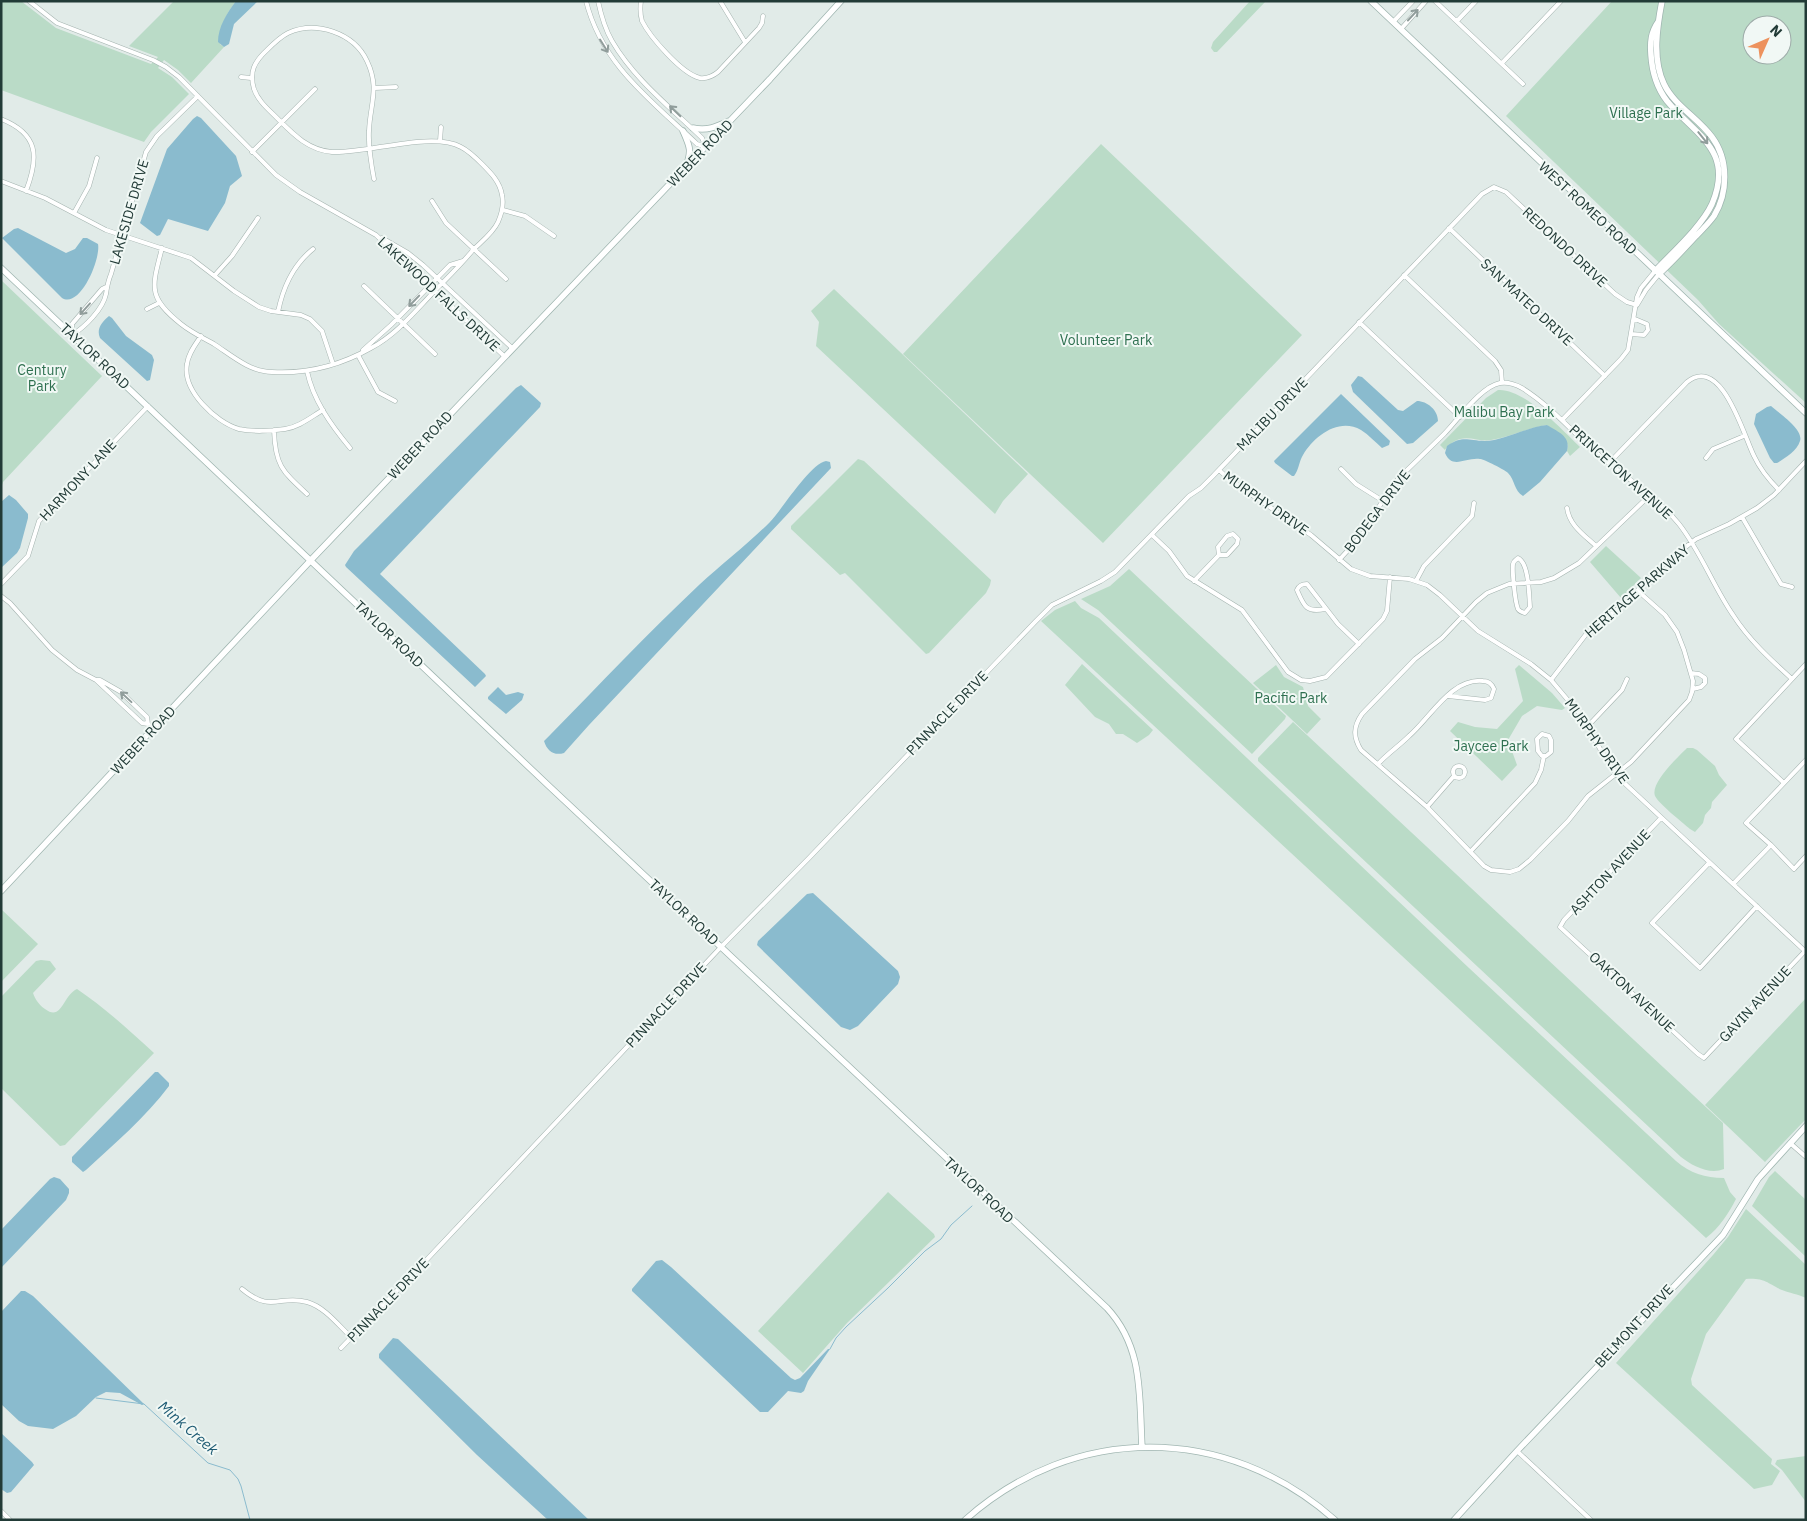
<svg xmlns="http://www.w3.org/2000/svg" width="1807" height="1521" viewBox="0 0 1807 1521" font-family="'IBM Plex Sans',sans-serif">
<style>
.green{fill:#badbc7;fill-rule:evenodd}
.water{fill:#8abbce}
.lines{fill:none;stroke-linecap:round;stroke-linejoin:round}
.stream{stroke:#8abbce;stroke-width:1}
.street-casing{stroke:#a4b3af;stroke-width:5}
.secondary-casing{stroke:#a0b6b1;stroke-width:7}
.street{stroke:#fff;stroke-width:4}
.secondary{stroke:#fff;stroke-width:5.5}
.oneway{stroke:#909d9b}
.labels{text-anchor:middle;stroke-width:4;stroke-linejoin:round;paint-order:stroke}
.park-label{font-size:14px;fill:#2e7050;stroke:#f1f8f5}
.street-label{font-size:14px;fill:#223b37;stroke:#f1f8f5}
.water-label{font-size:15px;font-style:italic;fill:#1e5b74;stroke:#f1f8f5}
</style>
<rect width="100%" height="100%" fill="#e1ebe8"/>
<path class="green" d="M1,1H21L56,28L151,64L158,57L129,46L174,1H236C225,15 220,27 220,44L224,47L191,83L178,70L164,60L158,68L172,77L189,94L151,132L144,142L1,90Z
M1250,1H1266L1217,52H1214L1211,48L1213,42Z
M1612,1H1806V403L1719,324L1698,300L1506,116ZM1752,25H1782V55H1752Z
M1101,144L1302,335L1103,543L903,354Z
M1,280L102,376L3,482L1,488Z
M834,289L1028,474L1003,501L995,514L816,346L819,322L811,311Z
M1498,390C1524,388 1562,430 1580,447L1570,456L1567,451L1568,445L1547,425C1528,428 1510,437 1491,440C1481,442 1470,436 1460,439C1454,441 1448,445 1445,450L1440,445L1486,398Z
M858,459L864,461L991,580L990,585L986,593L929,653L926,654L845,573L840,575L791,529V526Z
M1606,546L1641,578L1621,598L1590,562Z
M1129,569L1286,716L1285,719L1252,754L1098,610L1081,599L1110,586Z
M1075,601L1081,608L1099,618L1469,968L1676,1161C1690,1173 1705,1178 1724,1178L1730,1192L1736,1199C1729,1213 1719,1228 1706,1238L1041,621L1055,610Z
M1082,664L1153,730L1149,735L1137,743L1123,734H1116L1109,724L1095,717L1065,685Z
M1276,665L1284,677L1303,687L1308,706L1321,719L1307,734L1253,683Z
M1519,665L1552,693L1565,708L1562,710L1537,706L1522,716L1508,740L1517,765L1502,781L1450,731L1458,722L1475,727L1497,729L1523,701L1515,669Z
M1293,722L1723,1123L1724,1169C1710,1175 1692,1166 1681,1157L1258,761V758Z
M1687,748H1693L1697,750L1715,766L1719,775L1727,785L1712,802L1711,808L1705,815L1703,823L1695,832L1690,829C1682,822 1659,804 1655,796C1650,783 1678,757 1687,748Z
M1,909L38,944L1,982Z
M41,960L50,961L56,969L33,993C35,999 39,1005 45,1009C62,1022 63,995 77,989C105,1008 129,1030 154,1053L65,1145L60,1146L1,1088V997L36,961Z
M1806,998V1119L1765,1162L1705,1105Z
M1775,1171L1806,1200V1257L1752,1206L1769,1177Z
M888,1192L934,1234L935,1237L847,1323L803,1373L758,1331Z
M1746,1209L1806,1265V1298C1798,1294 1789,1293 1782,1290C1766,1283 1766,1278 1746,1279L1706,1334L1691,1379L1692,1385L1772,1459L1771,1464L1780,1471L1772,1485L1754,1489L1616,1363L1713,1255L1728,1237Z
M1806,1456V1502L1782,1470L1775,1464L1777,1460Z"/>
<path class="water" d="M236,1H258L234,24L229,44L224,47L218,42C218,27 227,13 236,1Z
M197,116L201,118L236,156L242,176L230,186L225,203L208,231L168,219L160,235L157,236L140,223L167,149L193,119Z
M18,228L66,253L75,249L83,238H87L98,244C101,259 80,309 62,298L2,238L14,229Z
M109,316L112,318L126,336L152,355L154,360L150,380L147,381L100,338C96,329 102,322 109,316Z
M1358,376L1362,377L1398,410L1403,411L1417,401C1427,401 1438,410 1438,421L1413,443L1407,444L1353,392L1351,385Z
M521,385L541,403L540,407L380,574L485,674L486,676L475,687L346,567L345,565L354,551L516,388Z
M1341,394L1390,441L1389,445L1382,448C1375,442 1369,435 1361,430C1339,417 1314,436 1303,455C1299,461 1299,470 1294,476H1292L1275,463L1274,461Z
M1771,406C1779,413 1804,430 1800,441C1797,451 1785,458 1777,463H1774L1770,458L1754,424L1756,414L1767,407Z
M1547,425C1558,432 1571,436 1567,451L1540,482L1523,496C1514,491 1515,480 1508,473C1505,470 1484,459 1480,459C1466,457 1452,470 1445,453L1447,446C1463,435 1468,441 1485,441C1502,441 1527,427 1547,425Z
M826,461L830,462L831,468L589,725L564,753C554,756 547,751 544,741L551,734C600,684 648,633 699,585C722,564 748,544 770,522C783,508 810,464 826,461Z
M9,495L16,500L28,514V518L20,548L17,553L1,568V502Z
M498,687L506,695L518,692L524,694L522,700L506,714L488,699V697Z
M813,893L898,971L900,977L898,984L858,1026L850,1030L841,1027L757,945L758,941L807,894Z
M155,1072H158L169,1083V1086C145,1118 115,1143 86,1170L83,1172L72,1162V1157Z
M54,1177L60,1179L69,1189V1193L66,1200L1,1268V1230L50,1179Z
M662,1260L671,1267L791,1378L795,1380L800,1378L828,1349H830L808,1381L804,1391L801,1393L788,1391L768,1412H760L632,1291V1289L656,1261Z
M21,1291H25L33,1296L144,1404L142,1405L120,1393L106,1392L96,1397L76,1416L53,1429L28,1426L19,1421L1,1404V1312Z
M393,1338L398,1339L589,1520H548L477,1455L379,1358V1354Z
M1,1433L32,1462L34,1465L11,1492L7,1493L1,1489Z"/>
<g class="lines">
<path class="stream" d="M830,1349L836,1338L846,1327L888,1288L925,1251L941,1239L951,1225L972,1206
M96,1398L144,1404L208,1463L230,1470L238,1479L241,1486L250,1520"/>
<g class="street-casing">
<path id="street" d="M29,1L57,23L153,60L166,67L179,77L276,175L300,192L376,235L504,356
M586,1C602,65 651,100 697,144L706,147
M598,1C601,15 605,29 612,41C634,79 671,108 702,138L706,147
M641,1C640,8 640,14 642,21C650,37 682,74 700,78C708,79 713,76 718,72L759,28L762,23L763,16
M720,1L745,42
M1435,1L1523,84
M1457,21L1476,1
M1393,22L1413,1
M1401,29L1426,1
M1502,63L1561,1
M241,77L251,78
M375,88L396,87
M1,119C39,134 39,157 26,191
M440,141L441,127
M252,152L315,89
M1,181L45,198L106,230L191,258L234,291L259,307L271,311L301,315L310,319L322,331L333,364
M432,201L446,223L506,279
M503,210L525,216L554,236
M74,213L89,186L97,158
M1449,228L1605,376
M382,238L408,253L423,265L512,348
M162,248C152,287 147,297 181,324C191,332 203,338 214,344C231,355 250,372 272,372C307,374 341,365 371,348C394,336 411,316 428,298C443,282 459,267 473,250C482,241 493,233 498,222C502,213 504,204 502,195C500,182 491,173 482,164C476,158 469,151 461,147C431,131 366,154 332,152C308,150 293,134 277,118C268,109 258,101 254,89C249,72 254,62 267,50C273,44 280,37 288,33C316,20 354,33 367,61C380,88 370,104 369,131C368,147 371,163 374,179
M215,275L232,256L258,218
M1404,275L1495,361L1501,370L1502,383
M364,286L435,354
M106,287L102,289L72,324V335C85,327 103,309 106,294C107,287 108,281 111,274L146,152L157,136L198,96
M1637,305L1646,290L1659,274
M147,309L159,303
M278,312C283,287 293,265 313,249
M1359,322L1460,417
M1631,334L1644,335L1648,330L1647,324L1635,319
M201,336C195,345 188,354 187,364C182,390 215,422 239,429C252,432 272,431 285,429C299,427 311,417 323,410
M363,350L391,325L450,265L463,261
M358,355L378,392L395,401
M307,371C313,400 331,425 350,448
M1562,420L1621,359L1628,350L1637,297L1641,288L1655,271
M274,430C275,465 282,471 307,494
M1706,458L1713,449L1744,436
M1609,463L1687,382C1722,354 1744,437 1754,456C1760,469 1769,480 1779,490
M1341,469L1356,484L1383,501
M1219,470L1230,480L1311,535L1351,569L1370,576L1409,579L1427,585L1440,595L1478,631L1531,664L1551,680L1583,718L1604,756L1621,780L1806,952
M1567,508C1569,525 1584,535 1596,546
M1742,517L1781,584L1792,587
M1152,535L1169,551L1187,576L1242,610L1288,672L1301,680L1310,681L1326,677L1383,619L1387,611L1390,577
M1518,558C1529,563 1529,595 1530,607L1525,613C1521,612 1520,612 1518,609C1515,602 1512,572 1513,564C1514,560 1515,561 1518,558Z
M1339,560L1361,536L1390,489L1398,479C1413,464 1429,449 1444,434C1458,420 1480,387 1500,383C1507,382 1515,384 1522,388C1551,406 1573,433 1599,455C1626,478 1656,496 1679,524C1701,552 1713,586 1733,615C1749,640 1770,659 1792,679
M1194,581L1219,555H1227L1237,544L1238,539L1233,534L1227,536L1218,547L1219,555
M1416,581L1424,566L1472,516L1474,503
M1,584L28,556L39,521L148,406
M1638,591L1665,615L1677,632L1684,650L1693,681L1692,692L1689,700L1631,762L1588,796L1568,821L1530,860L1519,869L1510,872L1491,870L1484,866L1427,807L1361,750C1353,737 1353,727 1362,714L1415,659L1442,638L1476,602L1487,593L1509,584L1541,582L1554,578L1579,563L1650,495
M1,596L10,603L52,650L77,670L96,680H100L121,692L147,717L148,724
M1325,609C1306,613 1304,606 1297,590C1299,585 1302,584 1307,584L1338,624L1359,644
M1691,673L1699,674L1705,678V683L1701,687L1693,689
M96,680L142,723L148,724L153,730
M1551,680L1587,633L1624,604L1664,564L1696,539L1729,524L1757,508L1774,495L1806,461
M1588,726L1622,690L1627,679
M1542,734L1549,736L1551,740V752L1546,756H1542L1538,751L1537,739Z
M1806,760L1746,823L1771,845L1794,869L1806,856
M1378,764C1387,754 1399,746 1409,736C1431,717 1451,678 1483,681C1489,681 1492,684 1494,689L1491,698L1485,700L1448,696
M1453 772a6 6 0 1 1 12 0a6 6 0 1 1-12 0Z
M1784,783L1736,739L1806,664
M1427,807L1454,776
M1661,818L1564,920L1560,927L1698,1054L1704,1058L1806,950
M1471,851L1535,783L1541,770L1544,756
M1709,863L1652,923L1700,968L1757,906
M1733,884L1771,845
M1790,1143L1806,1157
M242,1289C272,1314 279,1294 307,1302C325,1307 339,1326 352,1338
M341,1348L417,1270L721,947L809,858L1035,622L1052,605L1101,581L1115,572L1189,496L1201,488L1213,476L1482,194L1494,187L1506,192L1615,294L1627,302L1637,305
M1517,1451L1591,1520
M1,1511L10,1520"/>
</g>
<g class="secondary-casing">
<path id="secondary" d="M1371,1L1806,413
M693,128C707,131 716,127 729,121
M683,131C690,147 692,150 686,167
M1,268L550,787L1107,1308C1144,1348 1139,1396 1142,1447
M1655,271C1672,253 1702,226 1712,204C1735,150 1695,135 1667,101C1657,88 1652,71 1651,55C1650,42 1651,32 1658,22
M1659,274C1672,262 1684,249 1696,236C1702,230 1709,223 1714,216C1728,193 1729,160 1712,137C1698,118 1674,105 1664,84C1652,59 1657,27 1662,1
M1,891L311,560L770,79L841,1
M965,1520C1074,1423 1226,1423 1335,1520
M1454,1520L1517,1451L1723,1235L1758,1179L1806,1126"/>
</g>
<use href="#street" class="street"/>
<use href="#secondary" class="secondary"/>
</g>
<defs><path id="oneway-shaft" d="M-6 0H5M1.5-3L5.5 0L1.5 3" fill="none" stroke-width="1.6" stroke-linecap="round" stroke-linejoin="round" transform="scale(1.25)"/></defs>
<g class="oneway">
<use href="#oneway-shaft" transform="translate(1413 15) rotate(-47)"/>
<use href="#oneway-shaft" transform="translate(604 46) rotate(58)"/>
<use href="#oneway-shaft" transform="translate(675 111) rotate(-136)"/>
<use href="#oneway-shaft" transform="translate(1703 138) rotate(51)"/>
<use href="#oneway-shaft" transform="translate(414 301) rotate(134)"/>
<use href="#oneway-shaft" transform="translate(85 309) rotate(132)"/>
<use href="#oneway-shaft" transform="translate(126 697) rotate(-137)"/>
</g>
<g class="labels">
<g class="park-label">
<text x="1646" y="118">Village Park</text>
<text x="1106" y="345">Volunteer Park</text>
<text x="42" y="375">Century<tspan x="42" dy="16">Park</tspan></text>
<text x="1504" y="417">Malibu Bay Park</text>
<text x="1291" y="703">Pacific Park</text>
<text x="1491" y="751">Jaycee Park</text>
</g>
<g class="street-label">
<text transform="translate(700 153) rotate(-46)" y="5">WEBER ROAD</text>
<text transform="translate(1588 208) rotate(43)" y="5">WEST ROMEO ROAD</text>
<text transform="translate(129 212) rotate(-74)" y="5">LAKESIDE DRIVE</text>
<text transform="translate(1565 247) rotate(43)" y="5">REDONDO DRIVE</text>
<text transform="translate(439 294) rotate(43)" y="5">LAKEWOOD FALLS DRIVE</text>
<text transform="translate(1527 302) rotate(43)" y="5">SAN MATEO DRIVE</text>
<text transform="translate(95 356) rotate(43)" y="5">TAYLOR ROAD</text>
<text transform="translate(1272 414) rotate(-46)" y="5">MALIBU DRIVE</text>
<text transform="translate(420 445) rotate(-47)" y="5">WEBER ROAD</text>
<text transform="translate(1621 472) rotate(42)" y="5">PRINCETON AVENUE</text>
<text transform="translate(78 480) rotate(-47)" y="5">HARMONY LANE</text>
<text transform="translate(1266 503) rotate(35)" y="5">MURPHY DRIVE</text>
<text transform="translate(1377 511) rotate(-53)" y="5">BODEGA DRIVE</text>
<text transform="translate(1637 591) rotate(-41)" y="5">HERITAGE PARKWAY</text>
<text transform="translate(389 634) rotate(44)" y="5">TAYLOR ROAD</text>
<text transform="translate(947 713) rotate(-46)" y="5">PINNACLE DRIVE</text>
<text transform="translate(143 740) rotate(-47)" y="5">WEBER ROAD</text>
<text transform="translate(1597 741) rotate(55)" y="5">MURPHY DRIVE</text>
<text transform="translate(1610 872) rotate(-47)" y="5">ASHTON AVENUE</text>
<text transform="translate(684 912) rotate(43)" y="5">TAYLOR ROAD</text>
<text transform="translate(1632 992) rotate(43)" y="5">OAKTON AVENUE</text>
<text transform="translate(1755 1004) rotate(-47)" y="5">GAVIN AVENUE</text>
<text transform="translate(666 1005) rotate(-47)" y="5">PINNACLE DRIVE</text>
<text transform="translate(979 1190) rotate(43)" y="5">TAYLOR ROAD</text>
<text transform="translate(388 1300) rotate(-46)" y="5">PINNACLE DRIVE</text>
<text transform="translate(1634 1326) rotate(-47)" y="5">BELMONT DRIVE</text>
</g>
<g class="water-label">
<text transform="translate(188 1428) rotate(41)" y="5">Mink Creek</text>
</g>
</g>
<rect width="1807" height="1521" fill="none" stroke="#223b37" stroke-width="5"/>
<g transform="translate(1767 40) rotate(45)"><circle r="24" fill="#f1f8f5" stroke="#9eaca9"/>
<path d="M0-4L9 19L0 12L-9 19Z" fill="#ed925d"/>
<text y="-8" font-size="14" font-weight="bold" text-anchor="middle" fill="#223b37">N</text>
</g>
</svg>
